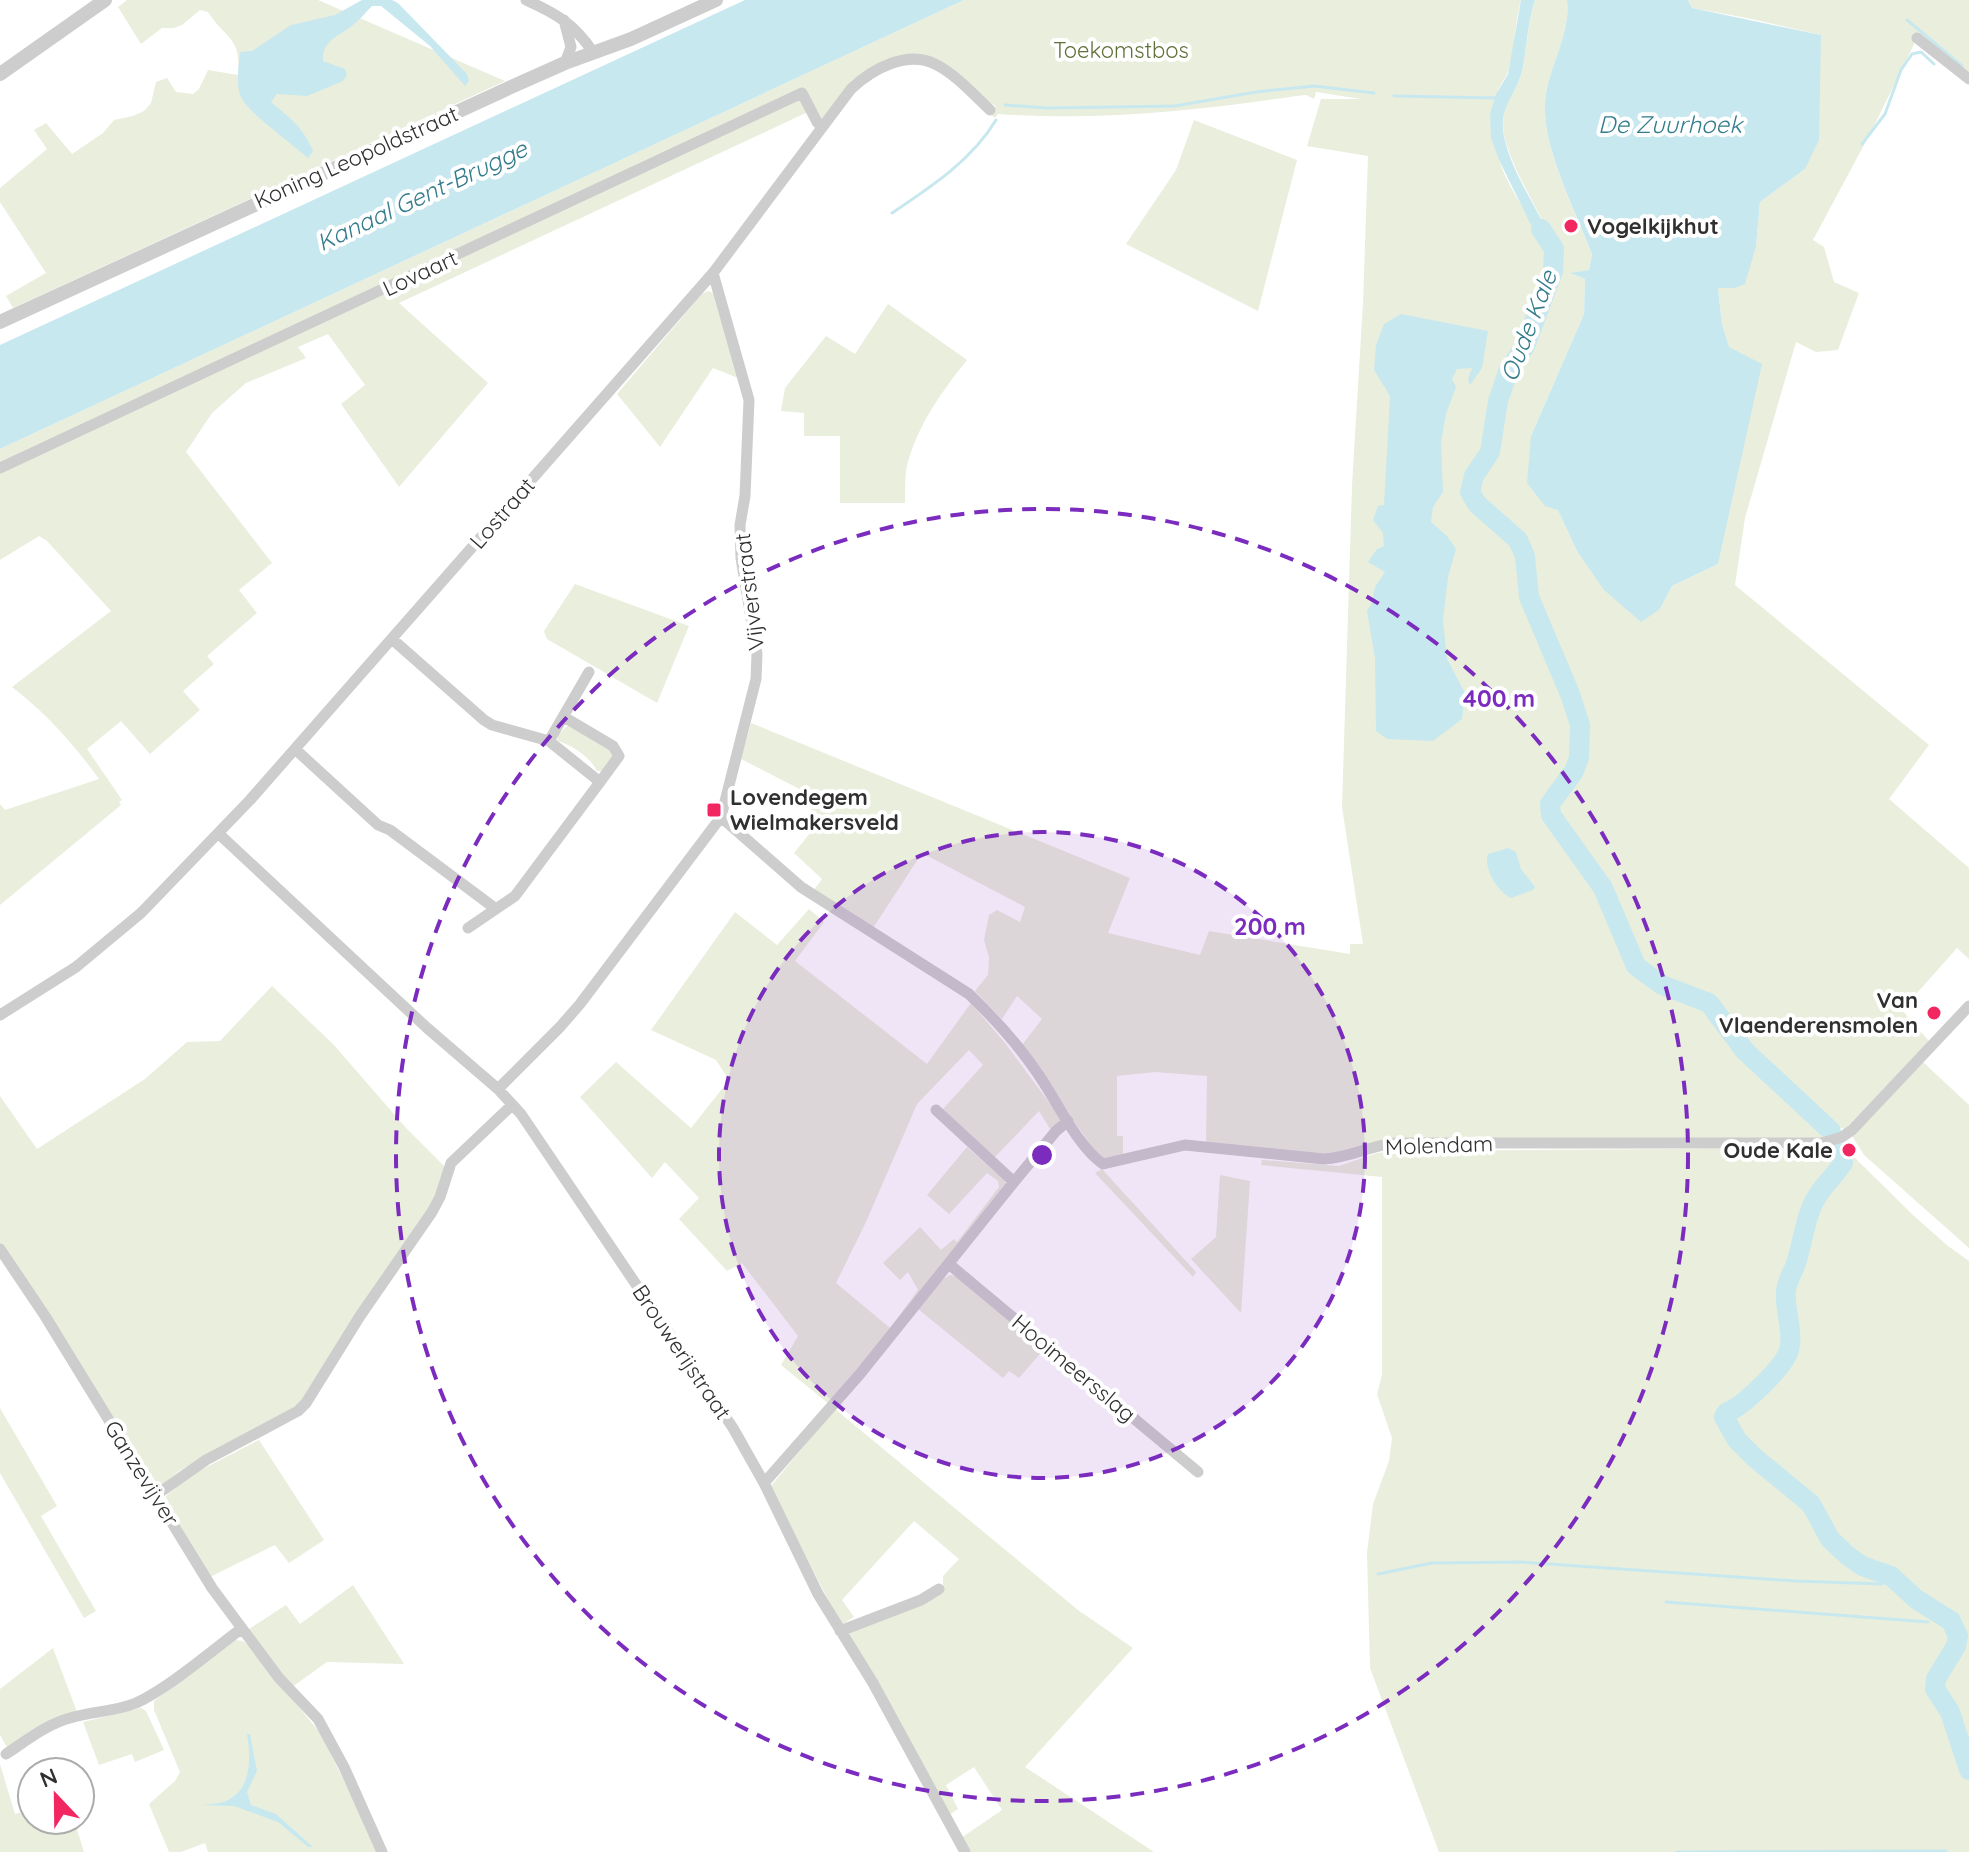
<svg xmlns="http://www.w3.org/2000/svg" width="1969" height="1852" viewBox="0 0 1969 1852" font-family="Quicksand,sans-serif">
<style>
.green{fill:#eaeedd;fill-rule:evenodd}
.water{fill:#c8e8ef}
.lines{fill:none;stroke-linecap:round;stroke-linejoin:round}
.stream{stroke:#c8e8ef;stroke-width:3}
.river{stroke:#c8e8ef;stroke-width:20}
.minor{stroke:#cdcdcd;stroke-width:11}
.tertiary{stroke:#cdcdcd;stroke-width:14}
.ring{fill:none;stroke:#7b2cbf;stroke-width:4;stroke-dasharray:14 10}
.poi-dot{fill:#f22762;stroke:#fff;stroke-width:3}
.labels{text-anchor:middle;stroke-width:8;stroke-linejoin:round;paint-order:stroke}
.park-label{font-size:22px;fill:#5f7039;stroke:#fff}
.street-label{font-size:22px;fill:#303030;stroke:#fff}
.poi-label{font-size:22px;font-weight:bold;fill:#303030;stroke:#fff;text-anchor:start}
.water-label{font-size:24px;font-style:italic;fill:#337c8b;stroke:#fff}
.centre{fill:#7b2cbf;stroke:#fff;stroke-width:4}
.ring-label{font-size:24px;text-anchor:middle;font-weight:bold;fill:#7b2cbf;stroke:#fff;stroke-width:8;stroke-linejoin:round;paint-order:stroke}
</style>
<rect width="100%" height="100%" fill="#fff"/>
<path class="green" d="M127,0H318L505,81L13,308L6,296L46,273L0,202V188L47,149L34,130L46,123L72,154L103,133L114,120L133,116L144,111L151,103L156,82L167,78L176,92L193,94L199,89L208,70L238,75C242,37 225,39 208,12L200,10L182,25L174,28H162L141,44L118,7Z
M964,0H1521C1515,22 1515,46 1509,68C1507,78 1498,86 1496,96C1481,154 1519,205 1553,248C1541,210 1515,177 1505,139C1497,106 1517,95 1523,68C1527,45 1528,23 1535,0H1567C1571,35 1548,67 1545,102C1542,147 1575,211 1592,254L1589,270L1572,274L1585,279L1584,314L1531,436L1558,509L1577,551L1660,609L1672,586L1718,564L1729,348L1722,324L1718,288H1735L1756,246L1760,202L1805,169L1821,35L1747,18L1692,8L1688,0H1969V76L1918,36L1872,130L1813,240L1824,247L1834,282L1859,293L1838,350L1816,352L1796,342L1745,518L1735,585L1929,745L1889,799L1969,868V959L1957,948L1902,1010L1929,1041L1845,1129L1837,1127L1798,1089L1750,1049L1725,1018L1720,1023C1729,1037 1739,1051 1750,1063C1773,1087 1814,1105 1825,1138L1402,1139L1325,1156L1206,1144L1207,1076L1155,1072L1117,1076V1136H1123V1157L1112,1161L1098,1156L1022,1045L1042,1019L1017,996L1002,1019L975,991L988,975L989,957L984,940L989,915L997,910L1020,922L1025,907L922,853L873,928L814,890L822,879L794,853L814,828L804,819L819,799L741,759L751,723L1130,878L1108,933L1200,955L1209,931L1350,954V944H1363L1342,807L1352,485L1363,303L1368,156L1307,146L1321,99H1361L1316,92L1314,99L1306,95L1296,96C1198,111 1098,121 998,114L995,118L990,114L996,106L916,59L874,72L822,127L810,111L399,303L488,383L399,487L341,404L365,385L328,334L298,347L306,358L246,383L212,413L186,452L272,563L239,590L257,613L207,656L214,664L183,691L200,710L150,754L121,721L87,749L122,800L119,802L121,805L0,905V804L5,810L99,779C73,743 47,714 12,687L111,611L47,541L39,536L0,560V449ZM1533,596C1541,613 1547,631 1555,649C1570,685 1598,728 1580,769C1574,784 1561,796 1556,812L1546,795L1572,765L1575,752V726L1567,700L1524,599Z
M1194,120L1297,160L1258,311L1126,244L1176,170Z
M708,291L713,293L738,378L713,368L660,447L617,394L702,294Z
M888,304L967,360C942,391 914,430 906,471C905,481 905,493 905,503H840V436H804V413L781,411L785,388L826,336L855,354Z
M575,584L689,626L657,703L547,639L544,631Z
M568,725L611,749L614,756L603,771H597C590,757 572,745 558,741L557,736Z
M809,909L824,922L795,961L927,1064L971,1003L1005,1043L1062,1120L1052,1132L1039,1111L994,1158L943,1109L983,1065L969,1050L917,1104L866,1222L836,1283L890,1328L918,1290L908,1272L900,1280L883,1263L920,1227L941,1250L954,1239L957,1242L999,1187L998,1181L987,1173L949,1214L927,1195L967,1147L1005,1181L1007,1187L829,1404L781,1365L798,1336L742,1263L727,1271L679,1219L699,1198L665,1162L652,1178L580,1097L616,1062L691,1128L729,1080L716,1060L651,1030L735,912L777,945Z
M272,986L333,1044L407,1129L446,1168L436,1201L296,1408L181,1470L159,1487L0,1243V1096L37,1149L145,1079L187,1042L220,1041Z
M1923,1062L1969,1105V1248L1864,1155L1852,1136Z
M1830,1148L1835,1162L1833,1167L1805,1210L1792,1262L1785,1276L1781,1302L1786,1341L1783,1350L1776,1363L1727,1408L1729,1415C1747,1402 1787,1371 1794,1349C1799,1332 1788,1312 1789,1294C1791,1282 1795,1276 1800,1266C1806,1251 1808,1233 1813,1217C1819,1196 1833,1177 1844,1157H1854L1914,1216L1948,1246L1969,1261V1852H1439L1370,1668L1367,1553L1373,1504L1389,1461L1392,1438L1377,1394L1382,1375V1177L1261,1165L1262,1160L1339,1166L1377,1153L1395,1151Z
M1102,1169L1196,1272L1193,1277L1095,1173Z
M1220,1175L1250,1181L1241,1313L1191,1259L1216,1237Z
M950,1275L958,1276L1045,1348L1019,1378L1009,1371L1003,1378L918,1309L940,1281Z
M0,1408L57,1506L41,1516L96,1611L84,1618L0,1473Z
M835,1409L1078,1610L1133,1648L1025,1767L1154,1852H970L961,1838L1002,1810L974,1767L946,1785L958,1809L949,1815L848,1634L850,1631L943,1593V1576L959,1559L914,1521L842,1600L854,1617L841,1625L770,1487Z
M259,1440L324,1540L289,1563L275,1545L208,1578L168,1506L166,1496L191,1475Z
M353,1585L404,1664L327,1662L292,1687L246,1631L286,1605L300,1624Z
M234,1640L243,1641L249,1646L321,1734L379,1852H208L205,1843L181,1852H169L149,1804L175,1781L180,1772L154,1710V1701Z
M53,1648L77,1712L8,1749L0,1735V1689Z
M141,1708L146,1711L164,1750L135,1762L132,1754L99,1765L83,1722Z
M0,1764L15,1814L32,1809V1820H74L84,1852H0Z"/>
<path class="water" d="M362,0H392L398,3L467,74L469,81L465,86L430,46L381,6H372C365,13 358,22 349,28C335,38 322,42 323,61L345,69L347,75L343,81L307,96L277,94L271,102C289,117 304,128 313,151L308,158C294,145 247,112 241,97C235,84 239,66 240,52L252,51L291,25L335,15Z
M745,0H964L0,449V345Z
M1521,0H1535C1528,22 1527,44 1523,67C1518,94 1498,105 1504,136C1512,176 1541,211 1554,249L1536,235L1499,160L1491,138L1490,114L1496,94L1508,74Z
M1567,0H1688L1692,8L1821,35L1819,140L1805,169L1760,202L1756,246L1745,284L1735,288H1718L1722,324L1729,347L1762,364L1718,564L1672,586L1660,609L1641,622L1604,590L1577,551L1558,510L1545,506L1527,483L1531,436L1584,314L1585,279L1570,273L1589,270L1592,254C1575,210 1542,147 1545,102C1548,67 1571,35 1567,0Z
M1401,314L1488,331L1482,368L1470,385L1468,379L1472,368L1457,369L1452,379L1456,387L1446,414L1441,442L1443,492L1433,507L1431,522L1447,536L1456,549L1448,577L1443,620L1447,659L1465,693L1462,719L1433,741L1387,739L1376,731L1375,658L1367,611L1371,605L1375,587L1385,572L1368,562L1377,549L1384,546L1383,533L1373,520L1378,506L1384,505L1390,396L1374,370L1376,345L1384,324Z
M1508,848L1516,852L1521,869L1535,887L1533,890L1511,898C1498,892 1483,868 1488,854Z
M247,1734H250L257,1771L247,1792L251,1805L276,1814L313,1847H308L278,1822L234,1806L201,1805C208,1804 219,1804 226,1801C252,1790 251,1757 247,1734Z"/>
<g class="lines">
<path class="stream" d="M1907,20L1962,66
M1394,96L1498,98
M1005,105L1047,108L1175,106L1256,92L1314,86L1374,93
M1862,144L1885,114L1901,70L1912,54L1921,52L1934,64
M892,213C931,187 972,160 996,120
M1378,1574L1432,1563L1521,1562L1796,1581L1882,1584
M1666,1602L1928,1622
M1677,1852L1946,1851"/>
<path class="river" d="M1541,229L1554,249L1553,271L1525,346L1508,372L1498,401L1490,452L1474,476L1470,492L1477,504L1518,540L1525,556L1529,597L1570,694L1580,725L1579,758L1574,771L1550,804L1551,815L1603,888L1636,966L1662,985L1709,1003L1745,1051L1831,1131
M1839,1147L1843,1163C1836,1174 1827,1182 1820,1192C1805,1212 1804,1240 1796,1263C1793,1273 1787,1280 1786,1291C1784,1310 1795,1335 1788,1353C1781,1369 1743,1407 1727,1412L1724,1417L1737,1440L1755,1458L1811,1504L1830,1539L1847,1555L1862,1566L1891,1576L1916,1599L1951,1621L1958,1636L1956,1646L1936,1679L1935,1689L1950,1712L1969,1770"/>
<path class="minor" d="M526,0C557,14 574,24 593,52
M564,20L571,47L565,63
M1917,38L1969,79
M0,468L802,93L817,122L822,127
M392,639L484,720L492,725L549,741L600,782L515,896L468,928
M564,717L613,746L619,756L600,782
M549,741L589,672
M295,749L378,825L390,830L496,909
M721,817L801,887L969,994C995,1019 1018,1044 1038,1074C1057,1101 1077,1146 1103,1164L1185,1145L1324,1159C1350,1158 1371,1145 1396,1143H1822L1842,1137L1852,1130L1969,1006
M219,834L426,1027L498,1089L521,1114L733,1428L764,1483L818,1594L873,1683L965,1852
M0,1015L76,967L141,913L250,800L713,273L851,89C872,69 908,49 937,65C956,75 974,95 990,110
M498,1089L560,1027L580,1004L721,817L756,679L757,654L741,558L740,525L745,496L749,400L713,273
M936,1110L1014,1182
M0,1249L45,1316L212,1588L279,1678L318,1719L344,1767L382,1852
M949,1264L1198,1472
M764,1483L860,1374L1014,1182L1056,1131L1068,1121
M156,1495L206,1460L298,1411L306,1403L360,1316L432,1212L440,1197L451,1163L512,1105
M840,1631L921,1600L939,1589
M6,1754C26,1741 47,1724 70,1718C92,1711 114,1712 136,1703C170,1687 210,1652 241,1629"/>
<path class="tertiary" d="M0,74L105,0
M0,322L511,87L565,63L631,39L716,0"/>
</g>
<circle cx="1042" cy="1155" r="323" fill="#7b2cbf" fill-opacity=".12"/>
<g class="ring">
<circle cx="1042" cy="1155" r="323"/>
<circle cx="1042" cy="1155" r="646"/>
</g>
<g class="poi-dot">
<circle cx="1571" cy="226" r="8"/>
<rect x="706" y="802" width="16" height="16" rx="4"/>
<circle cx="1934" cy="1013" r="8"/>
<circle cx="1849" cy="1150" r="8"/>
</g>
<g class="labels">
<g class="park-label">
<text x="1121" y="58">Toekomstbos</text>
</g>
<g class="street-label">
<text transform="translate(356 157) rotate(-24)" y="8">Koning Leopoldstraat</text>
<text transform="translate(420 273) rotate(-25)" y="8">Lovaart</text>
<text transform="translate(502 513) rotate(-49)" y="8">Lostraat</text>
<text transform="translate(749 592) rotate(-97)" y="8">Vijverstraat</text>
<text transform="translate(1439 1145) rotate(-2)" y="8">Molendam</text>
<text transform="translate(682 1352) rotate(56)" y="8">Brouwerijstraat</text>
<text transform="translate(1074 1368) rotate(40)" y="8">Hooimeersslag</text>
<text transform="translate(142 1473) rotate(58)" y="8">Ganzevijver</text>
</g>
<g class="poi-label">
<text x="1587" y="234">Vogelkijkhut</text>
<text x="730" y="805">Lovendegem<tspan x="730" dy="25">Wielmakersveld</tspan></text>
<text x="1918" y="1008" text-anchor="end">Van<tspan x="1918" dy="25">Vlaenderensmolen</tspan></text>
<text x="1833" y="1158" text-anchor="end">Oude Kale</text>
</g>
<g class="water-label">
<text x="1670" y="133">De Zuurhoek</text>
<text transform="translate(422 196) rotate(-25)" y="8">Kanaal Gent-Brugge</text>
<text transform="translate(1529 326) rotate(-69)" y="8">Oude Kale</text>
</g>
</g>
<circle cx="1042" cy="1155" r="12" class="centre"/>
<g class="ring-label">
<text x="1499" y="707">400 m</text>
<text x="1270" y="935">200 m</text>
</g>
<g transform="translate(56 1796) rotate(338)"><circle r="38" fill="#ffffff" stroke="#acacac" stroke-width="2"/>
<path d="M0-6L14 30L0 20L-14 30Z" fill="#f22762"/>
<text y="-12" font-size="22" font-weight="bold" text-anchor="middle" fill="#303030">N</text>
</g>
</svg>
